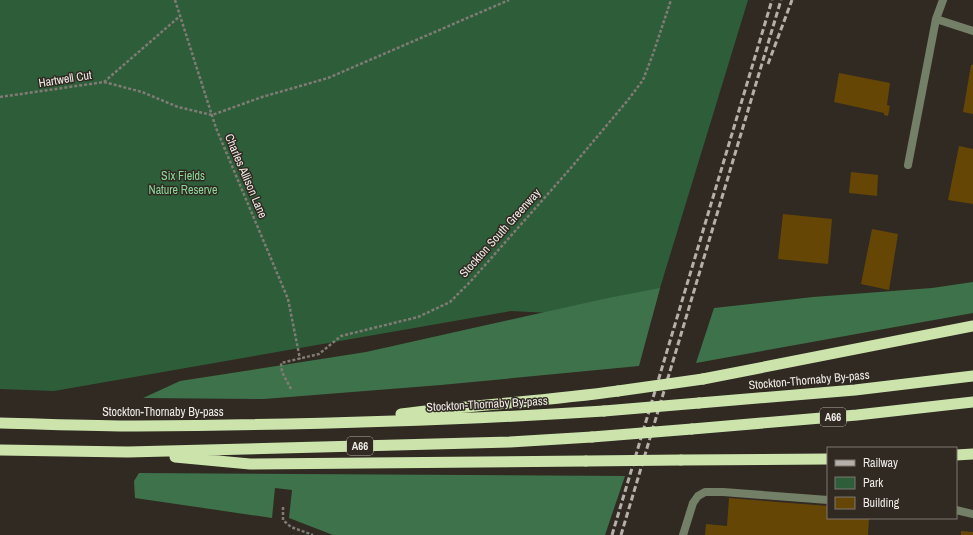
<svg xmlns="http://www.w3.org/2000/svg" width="973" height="535" viewBox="0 0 973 535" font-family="'Archivo Narrow',sans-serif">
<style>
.green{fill:#2d5e39}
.forest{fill:#3e724a}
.building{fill:#664605}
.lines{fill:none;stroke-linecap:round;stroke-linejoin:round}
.path{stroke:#807b74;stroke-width:2.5;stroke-dasharray:3 2;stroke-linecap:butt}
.service{stroke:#747f67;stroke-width:8}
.trunk{stroke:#cce4ac;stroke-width:11}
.rail{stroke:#b5b0aa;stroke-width:3;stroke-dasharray:6 3;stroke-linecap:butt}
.trunk-bridge{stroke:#cce4ac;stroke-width:11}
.labels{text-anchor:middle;stroke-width:3;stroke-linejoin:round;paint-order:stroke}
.shield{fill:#302a22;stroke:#b6b1ab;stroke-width:1}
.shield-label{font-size:11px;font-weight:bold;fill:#efebe6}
.street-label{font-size:12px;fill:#efebe6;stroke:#302a22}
.park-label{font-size:12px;fill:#8ad79a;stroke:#302a22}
</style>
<rect width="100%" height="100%" fill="#302a22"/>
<path class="green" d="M0,0H748L660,288L652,318L511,311L54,391L0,389Z"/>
<path class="forest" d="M973,282V313L696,363L714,308L813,297L932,288Z
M660,288L639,366L441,385L264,399L143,398L180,381L366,352L608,298Z
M139,473L625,476L605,535H333L289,518L292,490L275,488L272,518L135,498L134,481Z"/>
<path class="building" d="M971,65H973V114L963,112Z
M839,73L890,83L887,105L890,106L888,116L884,115V113L834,102Z
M959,146L973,149V204L948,200Z
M851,172L878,175L877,196L849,193Z
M783,214L832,219L828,264L778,259Z
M872,229L898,234L889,290L861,284Z
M729,498L828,506V518H869L868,535H705L706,524L727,526Z
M961,531L973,532V535H961Z"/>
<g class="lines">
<path class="path" d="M175,0L216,128L288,299L300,359
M104,82L142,92L178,107L212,115L262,97L328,78L509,0
M0,97L104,82L180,16
M291,389L282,372L281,363L319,354L341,336L418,317L450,302L470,282L570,169L628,100L643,80L653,54L671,0
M283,507V520L291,527L313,535"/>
<path class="service" d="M936,19L973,31
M908,165L936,19L943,0
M956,510L973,514
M683,535L693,503L698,496L705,492H723L828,500"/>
<path class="trunk" d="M703,379L973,326
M699,403L855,390L973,376
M401,414C473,405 546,401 618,391
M0,423C45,424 91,426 137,426C292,425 448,421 604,411
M692,429L857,415L973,402
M0,450L128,452L510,442L592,437
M956,455L973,454
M175,457L250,464L586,461
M681,460L828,459"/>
<path class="rail" d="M768,64L792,0
M612,535L772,0
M621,535L781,0"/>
<path class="trunk-bridge" d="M618,391L703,379
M604,411L699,403
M592,437L692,429
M586,461L681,460"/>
</g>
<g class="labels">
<g class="shield">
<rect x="820" y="408" width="26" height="18" rx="3"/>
<rect x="347" y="437" width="26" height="18" rx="3"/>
</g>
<g class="shield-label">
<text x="833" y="421">A66</text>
<text x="360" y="450">A66</text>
</g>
<g class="street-label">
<text transform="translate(65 79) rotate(-9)" y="4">Hartwell Cut</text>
<text transform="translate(246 176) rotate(67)" y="4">Charles Allison Lane</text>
<text transform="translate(500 233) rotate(-48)" y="4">Stockton South Greenway</text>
<text transform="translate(809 380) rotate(-5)" y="4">Stockton-Thornaby By-pass</text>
<text transform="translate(487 404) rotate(-3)" y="4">Stockton-Thornaby By-pass</text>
<text x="163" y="416">Stockton-Thornaby By-pass</text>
</g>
<g class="park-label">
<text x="183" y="180">Six Fields<tspan x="183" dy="14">Nature Reserve</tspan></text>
</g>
</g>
<rect x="827" y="447" width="130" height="72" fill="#302a22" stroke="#7c7770"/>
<rect x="835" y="460" width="20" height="6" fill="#b5b0aa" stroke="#7c7770"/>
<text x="863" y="467" font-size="12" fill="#efebe6">Railway</text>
<rect x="835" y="477" width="20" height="12" fill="#2d5e39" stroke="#7c7770"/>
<text x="863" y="487" font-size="12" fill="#efebe6">Park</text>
<rect x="835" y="497" width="20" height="12" fill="#664605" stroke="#7c7770"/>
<text x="863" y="507" font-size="12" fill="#efebe6">Building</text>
</svg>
